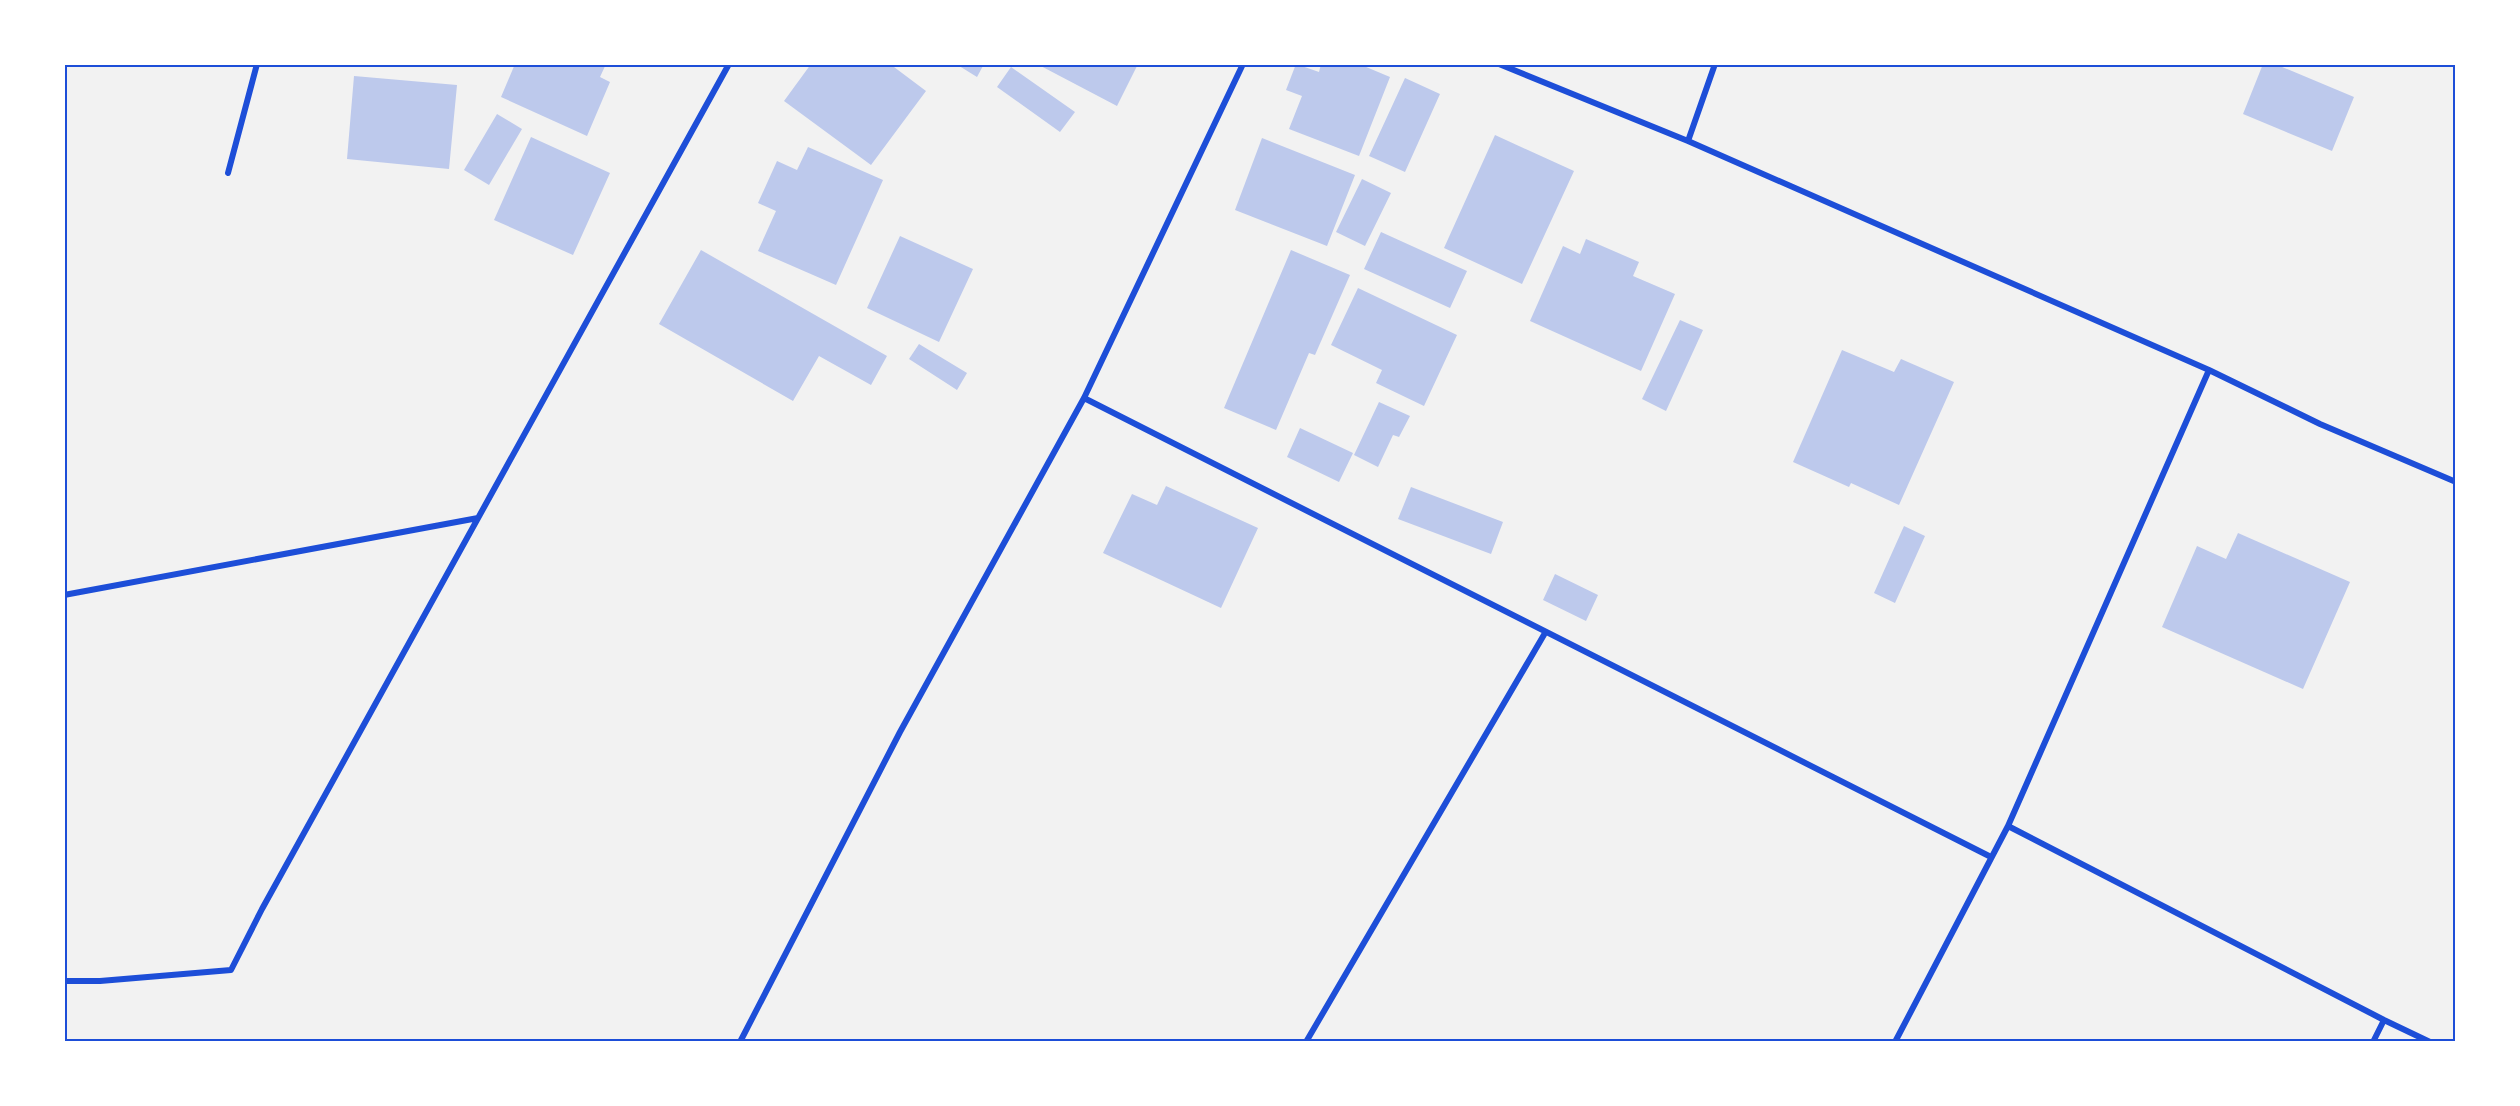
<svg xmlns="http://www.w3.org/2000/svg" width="2520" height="1106" viewBox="0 0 2520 1106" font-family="'Varela Round',sans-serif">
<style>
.building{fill:#bdc9ec}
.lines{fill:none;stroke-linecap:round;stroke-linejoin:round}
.minor{stroke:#1d4ed8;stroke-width:6}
.neatline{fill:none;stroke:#1d4ed8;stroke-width:2}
</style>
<rect width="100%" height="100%" fill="#f2f2f2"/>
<path class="building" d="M515,64H606L600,77L610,82L587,136L501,97Z
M811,64H890L926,91L871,165L784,101Z
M956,64H984L977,77Z
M1037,64H1138L1117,106Z
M1296,64L1319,72L1321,64H1359L1390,77L1359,156L1289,129L1302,96L1286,90Z
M2263,64H2275L2354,97L2332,151L2243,114Z
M1011,67L1075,112L1060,132L997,87Z
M354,76L457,85L449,169L347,159Z
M1405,78L1440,94L1405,172L1369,156Z
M497,114L522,129L489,185L464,170Z
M1495,135L1574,171L1522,284L1444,248Z
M531,137L610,173L573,255L494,220Z
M1262,138L1355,175L1327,246L1235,210Z
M808,147L883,180L836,285L758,251L776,211L758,203L777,161L797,170Z
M1362,179L1391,193L1365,246L1336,232Z
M1381,232L1467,271L1450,308L1364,269Z
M900,236L973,269L939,342L867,308Z
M1586,239L1639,262L1633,276L1675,294L1641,371L1530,321L1563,246L1580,254Z
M701,250L887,356L871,385L819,356L793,401L659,324Z
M1291,250L1350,275L1315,355L1309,353L1276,430L1224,408Z
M1358,288L1457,335L1424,406L1376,383L1382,370L1331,345Z
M1680,320L1703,330L1666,411L1642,399Z
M919,344L967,373L957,390L909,359Z
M1842,350L1894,372L1901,359L1954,382L1899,505L1851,483L1849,487L1793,462Z
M1379,402L1410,416L1399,437L1393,435L1378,467L1354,455Z
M1300,428L1353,453L1339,482L1287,457Z
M1166,486L1258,528L1221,608L1103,553L1132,494L1157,505Z
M1411,487L1503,522L1491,554L1398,519Z
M1904,526L1925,536L1895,603L1874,593Z
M2238,533L2350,582L2303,689L2162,627L2197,546L2226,559Z
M1555,574L1598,595L1586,621L1543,600Z"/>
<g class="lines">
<path class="minor" d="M1499,64L1688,141L2209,370L2320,424L2456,482
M1688,141L1715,64
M228,173L257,64
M1084,398L1991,857
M64,595L478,518
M2008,826L2384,1020L2430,1042
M64,981H100L231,970L262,909L729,64
M740,1042L900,732L1084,398L1243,64
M1306,1042L1545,633
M1895,1042L2008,826L2209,370
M2373,1042L2384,1020"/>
</g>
<rect width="2520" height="1106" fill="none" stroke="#ffffff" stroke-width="132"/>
<rect x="66" y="66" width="2388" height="974" class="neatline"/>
</svg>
